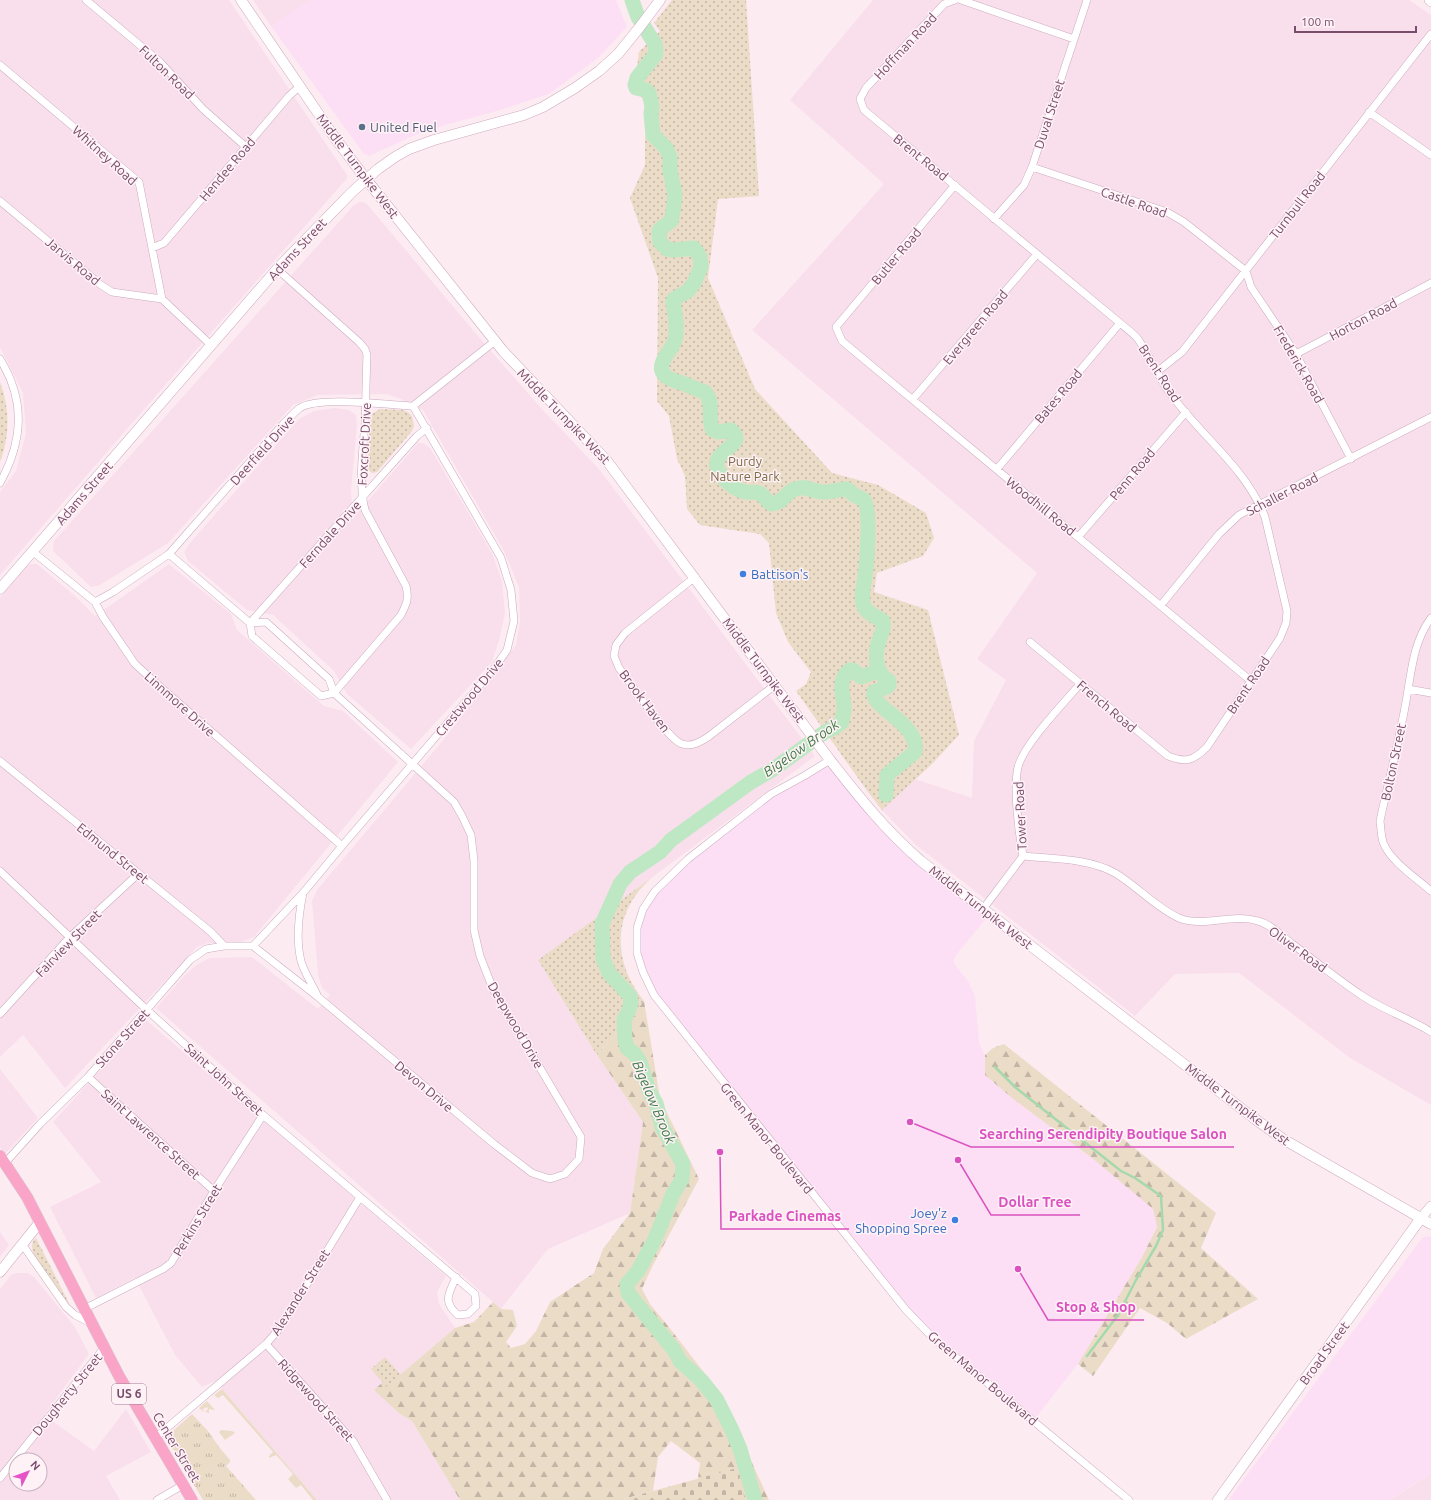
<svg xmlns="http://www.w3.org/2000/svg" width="1431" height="1500" viewBox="0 0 1431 1500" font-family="Ubuntu,sans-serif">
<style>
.residential{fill:#f9dfec;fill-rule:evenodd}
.commercial{fill:#fcdff5}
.grass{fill:url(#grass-tufts)}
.forest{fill:url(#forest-firs)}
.cemetery{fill:url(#cemetery-stones)}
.park{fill:url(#park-dots)}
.garden{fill:#ebdcc8}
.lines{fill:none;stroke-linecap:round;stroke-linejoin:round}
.stream{stroke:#a5d9ab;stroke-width:2.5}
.river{stroke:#bee7c3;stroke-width:15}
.minor-casing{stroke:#cbaabe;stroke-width:8}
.tertiary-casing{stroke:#cbaabe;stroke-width:10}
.secondary-casing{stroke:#cea8bf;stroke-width:11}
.primary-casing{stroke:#d6cad3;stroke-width:12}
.minor{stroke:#fff;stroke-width:7}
.tertiary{stroke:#fff;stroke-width:9}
.secondary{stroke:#fff;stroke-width:10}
.primary{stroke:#faa5c8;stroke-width:11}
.service-dot{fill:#5c6f8a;stroke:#fff2f7;stroke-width:1.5}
.shop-dot{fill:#3f7fe0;stroke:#fff2f7;stroke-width:1.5}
.labels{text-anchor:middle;stroke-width:3;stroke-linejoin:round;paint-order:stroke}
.shield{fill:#fff2f7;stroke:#a07e95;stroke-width:1}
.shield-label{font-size:12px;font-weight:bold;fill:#784d6b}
.street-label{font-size:13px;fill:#784d6b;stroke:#fff2f7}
.service-label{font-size:13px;fill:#4e5e75;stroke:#fff2f7;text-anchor:start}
.park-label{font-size:13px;fill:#7e6b44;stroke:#fff2f7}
.shop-label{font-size:13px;fill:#366cbe;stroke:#fff2f7;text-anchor:start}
.water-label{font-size:14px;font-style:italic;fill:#407d48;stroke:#fff2f7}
.leader{fill:none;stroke:#da52c0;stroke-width:1.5}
.callout-dot{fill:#da52c0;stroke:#fff2f7;stroke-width:1.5}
.callout-label{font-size:14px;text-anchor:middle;font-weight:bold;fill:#da52c0;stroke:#fff2f7;stroke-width:3;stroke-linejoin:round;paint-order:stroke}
</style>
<defs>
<pattern id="grass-tufts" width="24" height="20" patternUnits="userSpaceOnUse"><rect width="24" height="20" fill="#ebdcc8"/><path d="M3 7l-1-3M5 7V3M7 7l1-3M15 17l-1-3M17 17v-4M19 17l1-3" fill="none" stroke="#c3b5a6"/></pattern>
<pattern id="forest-firs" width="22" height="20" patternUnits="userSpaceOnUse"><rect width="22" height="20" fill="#ebdcc8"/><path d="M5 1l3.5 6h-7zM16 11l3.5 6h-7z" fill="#c3b5a6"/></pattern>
<pattern id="cemetery-stones" width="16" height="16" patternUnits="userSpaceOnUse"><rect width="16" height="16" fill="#ebdcc8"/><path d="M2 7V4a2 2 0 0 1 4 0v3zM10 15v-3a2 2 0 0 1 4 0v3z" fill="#c3b5a6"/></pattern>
<pattern id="park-dots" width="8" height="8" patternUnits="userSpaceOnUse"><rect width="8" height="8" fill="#ebdcc8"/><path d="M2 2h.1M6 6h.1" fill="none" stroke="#c3b5a6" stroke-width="1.8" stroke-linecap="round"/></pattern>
</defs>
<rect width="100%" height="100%" fill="#fdebf2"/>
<path class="residential" d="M0,0H229L347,175V179L342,184L187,360L0,575V492L16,471L26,433L23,393L0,347Z
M253,0H310L271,26Z
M873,0H1409L1431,15V1105L1350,1058L1239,973L1175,974L1135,1016L916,845L882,810L915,779L972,798L974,741L1006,680L977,659L1037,573L752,330L884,184L790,100Z
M359,202H364L367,204L477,335L541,408L599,469L815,756L654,876L538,960L597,1055L643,1122L630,1213L548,1249L501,1309L156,1008L184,976L198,964L210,958L252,957L318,1009L330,995L322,988L318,975L312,901L317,890L445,738L516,645L520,622L519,587L504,551L423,410L401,399L386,394L318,395L293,405L168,543L100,585L91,587L53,551L54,541L354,205Z
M335,408L349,410L356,415L357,425L351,491L353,518L418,443H423L430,448L492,553L502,581L505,613L499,640L492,662L411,749L347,694L334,671L273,615L247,610L188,561L184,552L190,543L299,419L314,411Z
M30,564H37L75,596L95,616L169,564L231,614L237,630L324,706L343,711L398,762L254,937L241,942L208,943L197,947L65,1088L23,1035L0,1057V597L27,566Z
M146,1020L446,1276L437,1292L439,1304L455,1328L387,1387L400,1414L412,1421L460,1500H317L215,1381L202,1387L175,1355L135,1278L96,1298L50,1207L101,1182L53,1122Z
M0,1069L38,1118L5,1154L0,1147Z
M0,1232L9,1245L0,1257Z
M16,1273H28L34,1277L75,1327L89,1354L44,1415L94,1451L126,1409L151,1452L106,1476L120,1500H0V1289L11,1275ZM16,1460H40V1484H16Z
M1431,1473V1500H1389L1412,1486Z"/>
<path class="commercial" d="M310,0H616L627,27L598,58L549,94L500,110L424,131L369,156L364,154L271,26Z
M830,760L881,823L990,914L956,955L954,960L955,965L968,981L975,996L979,1043L985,1055V1075L1012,1098L1092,1158L1153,1208L1157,1226L1142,1257L1078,1364L1033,1421L934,1339L906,1310L654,995L637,954L643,909L688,859L771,794Z
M1427,1236L1431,1237V1473L1389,1500H1232L1230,1498L1422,1238Z"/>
<path class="grass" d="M207,1401L215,1410L209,1409V1413L205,1412L208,1409L207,1407L203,1409L204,1412L199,1408Z
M192,1414L208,1431L219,1447L230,1460V1462L226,1466L256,1500H203L166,1437Z"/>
<path class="forest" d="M644,1001L660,1098L699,1179L652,1267L642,1289L650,1304L668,1326L720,1393L769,1500H695L700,1463L671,1441L658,1457L653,1491L620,1500H460L412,1421L400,1414L374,1390L383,1382L387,1386L455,1328L474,1322L493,1302L501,1309L513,1310L517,1326L506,1342L511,1348L525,1344L536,1331L550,1302L594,1273L603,1249L630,1213L643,1122L597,1055Z
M1004,1044L1216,1213L1201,1248L1258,1299L1186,1339L1167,1323L1140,1308L1093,1376L1078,1364L1142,1257L1157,1227L1153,1209L1092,1158L1012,1098L985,1075V1055L993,1048Z"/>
<path class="cemetery" d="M737,1468L745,1500H620Z"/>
<path class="park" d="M672,0H746L759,196L718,199L708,278L755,389L832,473L878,485L926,513L934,538L923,556L877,573L874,592L928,610L959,735L931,765L882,810L868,792L796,691L806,684L811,672L788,642L776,613L769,543L760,534L700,525L687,509L685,476L677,459L669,416L657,401L658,278L630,198L645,165V138L652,102L630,92L637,68L639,52L660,31L654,23Z
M0,382C10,408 10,436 0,462Z
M380,409L403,410L409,413L412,416L414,426L412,431L377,472L372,473L367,469L370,419L372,414Z
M654,876C612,910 611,961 644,1001L597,1055L538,960Z
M36,1238L72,1309L35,1257C32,1250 30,1243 36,1238Z
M385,1357L401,1375L387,1387L371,1369Z"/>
<path class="garden" d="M222,1389L317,1500H313L301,1485L296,1488L288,1479L293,1474L276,1455L269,1458V1456L273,1452L223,1395L218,1398L214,1395Z
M221,1430L232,1431L235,1433L225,1440L219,1432Z"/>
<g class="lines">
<path class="stream" d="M995,1067L1015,1087L1121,1171L1135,1178L1161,1196L1163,1230L1156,1246L1136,1280L1118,1315L1087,1356"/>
<path class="river" d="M632,0L638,17L655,44L656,54L637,78L635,85L636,88L646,90L649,93L652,106L651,114L653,135L666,148L670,157V171L675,194L673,212L671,221L660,229L659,233L660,242L667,249L674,250L694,248L700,257L701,267L694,283L688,291L674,299L673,302C675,314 678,328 675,339C673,349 665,354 662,364C658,378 676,381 685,384C692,387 698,390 705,392C714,401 708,416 712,429L718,432L731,430C750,446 706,451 719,472C724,480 736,491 746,492C751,493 756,491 761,494C765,497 767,502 772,504C783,503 785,493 795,489C805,485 812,491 822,492C831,493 838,489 847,489C850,491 853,495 856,496C859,498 862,497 864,500C871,509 867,563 865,576C864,585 860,598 864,606C867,614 877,617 883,621C885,629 882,631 880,638C874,653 874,672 889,681V685L887,687L874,692C870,708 920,723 915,752L887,775L886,795
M755,1500L740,1449L731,1428L717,1400L701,1380L680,1361L674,1350L628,1293L627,1284L638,1271L655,1239L673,1194L682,1179L683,1164L662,1127L656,1103L650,1093L640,1062L635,1054L627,1048L625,1039L624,1020L629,1010L631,1003L630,996L609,973L603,959L602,924L620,884L630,872L660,852L671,840L751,782L772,770L825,732L834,728L842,722C842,718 844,713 844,709C844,694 836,681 850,670H853L861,677L878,671"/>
<g class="minor-casing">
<path id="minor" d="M86,0L160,62L203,109L246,147
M955,0L944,4L866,88L860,99L864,110L1120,323C1126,328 1133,333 1138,339C1149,355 1157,373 1167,389C1198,434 1245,466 1265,517L1287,611L1286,623L1280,638L1207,747C1193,761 1186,763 1168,756L1030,642
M961,0L1074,39
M0,65L139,182L162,299
M1369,112L1431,155
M1032,167L1167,212L1184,222L1246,271L1251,287L1296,354L1351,459
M955,185L836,327L842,341L1251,681
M0,201L101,285L112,292L162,299L211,345
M994,219L1024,185L1032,167L1087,0
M152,248L164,243L289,96L300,86
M277,269L359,342L365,349L367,355C366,377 366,399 365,422C363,451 358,481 365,510L406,586C409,599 407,603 401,615L334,693
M1296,354L1431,283
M0,359C26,401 23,441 0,483
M1158,371L1182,352L1431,34
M913,399L1037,254
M997,469L1120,323
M1079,536L1186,412
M32,551L95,602L103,617L135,664L157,684L342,846
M169,554L250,623L252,636L321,696L334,693
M695,577L625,633L616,645L614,656L619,668C630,682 668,740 682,744C692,747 700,742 708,737L775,685
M95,602L113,592L169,554L284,423C289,419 294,412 300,408C317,396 390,405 413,406L495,341
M1161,605L1219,534L1239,515L1431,417
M1431,618C1412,643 1411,677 1405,707C1398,745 1388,783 1380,821C1381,828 1381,835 1383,842C1389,860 1416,878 1431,891
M250,623L266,622L329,679L334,693L454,802L462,816L471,835L474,861V930L480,956L493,989L581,1137L579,1159L565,1174L550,1179L532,1173L494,1144L318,997L253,946
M250,623L417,436L427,428
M1408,689L1431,693
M830,760L804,776L771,794L688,859L655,891L643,909L637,928V953L643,972L654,995L906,1310L934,1339L1129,1500
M0,761L211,932L224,946
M1023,856C1052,859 1088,858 1115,873C1137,886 1155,907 1179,918C1204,928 1232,913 1258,921C1270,924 1281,935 1291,943C1314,960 1337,979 1361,995C1383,1010 1409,1018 1431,1032
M0,871L147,1010L263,1115L475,1294L476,1306L468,1314L458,1315C442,1301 449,1294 456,1277
M303,893C299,913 296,941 301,961C304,972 312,984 317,995
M983,909L1023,856C1019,834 1013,789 1018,767C1024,744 1063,704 1080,684
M253,946L303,893L342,846L493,670L507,650L514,621L511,590L501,558L413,406
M0,1014L69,938L138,874
M88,1077L214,1191
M5,1163L40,1124L88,1077L190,960L206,949L224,946H253
M22,1244L66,1307L75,1315L91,1323
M84,1309L163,1269L171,1263L214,1191L263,1115
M266,1344L353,1441L387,1500
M155,1438L266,1344L280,1328L360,1197
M0,1478L104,1348
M157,1500L183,1485"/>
</g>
<g class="tertiary-casing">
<path id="tertiary" d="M1429,0L1431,2
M1421,1218L1431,1206"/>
</g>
<g class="secondary-casing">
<path id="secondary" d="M241,0L335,138L366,179L503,351L607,461L830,760C859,797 885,830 921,861L1255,1119L1283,1139L1431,1224
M0,589L277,269L352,192L378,169L395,157L409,149L434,140L524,115L543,107L575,88L599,71L618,54L639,28L660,0
M0,1272L40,1222
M1218,1500L1421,1218"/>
</g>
<g class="primary-casing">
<path id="primary" d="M0,1156L27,1197L119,1376L192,1500"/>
</g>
<use href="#minor" class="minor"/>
<use href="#tertiary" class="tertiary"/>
<use href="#secondary" class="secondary"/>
<use href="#primary" class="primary"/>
</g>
<circle class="service-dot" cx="362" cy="127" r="4"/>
<g class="shop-dot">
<circle cx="743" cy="574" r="4"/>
<circle cx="955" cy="1220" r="4"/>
</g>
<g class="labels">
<rect class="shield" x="112" y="1384" width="34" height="20" rx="3"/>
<g class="shield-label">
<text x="129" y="1398">US 6</text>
</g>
<g class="street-label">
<text transform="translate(905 46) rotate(-47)" y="5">Hoffman Road</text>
<text transform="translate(167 72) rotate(44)" y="5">Fulton Road</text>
<text transform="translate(1049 114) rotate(-72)" y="5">Duval Street</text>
<text transform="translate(105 155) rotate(42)" y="5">Whitney Road</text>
<text transform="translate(921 157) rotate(39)" y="5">Brent Road</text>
<text transform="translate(358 166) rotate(53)" y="5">Middle Turnpike West</text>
<text transform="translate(227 169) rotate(-50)" y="5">Hendee Road</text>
<text transform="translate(1134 202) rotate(19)" y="5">Castle Road</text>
<text transform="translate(1297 205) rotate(-52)" y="5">Turnbull Road</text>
<text transform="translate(297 249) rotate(-47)" y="5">Adams Street</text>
<text transform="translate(896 256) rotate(-50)" y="5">Butler Road</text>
<text transform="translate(73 261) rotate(40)" y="5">Jarvis Road</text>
<text transform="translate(1363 319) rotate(-28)" y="5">Horton Road</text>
<text transform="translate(975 327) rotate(-50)" y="5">Evergreen Road</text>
<text transform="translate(1299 364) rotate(60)" y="5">Frederick Road</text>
<text transform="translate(1160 373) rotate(57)" y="5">Brent Road</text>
<text transform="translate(1058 396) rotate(-50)" y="5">Bates Road</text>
<text transform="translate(564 416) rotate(46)" y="5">Middle Turnpike West</text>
<text transform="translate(364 444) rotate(-87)" y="5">Foxcroft Drive</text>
<text transform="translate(262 450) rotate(-48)" y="5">Deerfield Drive</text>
<text transform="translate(1132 474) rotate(-50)" y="5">Penn Road</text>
<text transform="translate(84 493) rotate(-49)" y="5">Adams Street</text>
<text transform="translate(1282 494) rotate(-27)" y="5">Schaller Road</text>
<text transform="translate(1041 506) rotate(39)" y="5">Woodhill Road</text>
<text transform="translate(330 534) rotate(-48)" y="5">Ferndale Drive</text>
<text transform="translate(764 670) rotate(53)" y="5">Middle Turnpike West</text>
<text transform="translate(1248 685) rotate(-56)" y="5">Brent Road</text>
<text transform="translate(469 697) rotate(-50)" y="5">Crestwood Drive</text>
<text transform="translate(645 701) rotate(53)" y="5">Brook Haven</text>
<text transform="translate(180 704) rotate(42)" y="5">Linnmore Drive</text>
<text transform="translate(1107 706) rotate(40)" y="5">French Road</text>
<text transform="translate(1393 762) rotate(-78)" y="5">Bolton Street</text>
<text transform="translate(1020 816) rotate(-93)" y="5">Tower Road</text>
<text transform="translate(113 853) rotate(39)" y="5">Edmund Street</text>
<text transform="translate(981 907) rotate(38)" y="5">Middle Turnpike West</text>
<text transform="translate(68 943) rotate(-46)" y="5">Fairview Street</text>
<text transform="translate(1298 949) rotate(36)" y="5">Oliver Road</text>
<text transform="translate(516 1025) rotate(60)" y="5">Deepwood Drive</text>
<text transform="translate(122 1038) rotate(-48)" y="5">Stone Street</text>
<text transform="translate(224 1079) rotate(42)" y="5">Saint John Street</text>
<text transform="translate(424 1086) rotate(40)" y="5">Devon Drive</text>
<text transform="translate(1238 1104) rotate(37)" y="5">Middle Turnpike West</text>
<text transform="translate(151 1134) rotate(42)" y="5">Saint Lawrence Street</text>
<text transform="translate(767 1138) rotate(51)" y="5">Green Manor Boulevard</text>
<text transform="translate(197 1220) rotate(-59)" y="5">Perkins Street</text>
<text transform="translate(300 1292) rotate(-58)" y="5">Alexander Street</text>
<text transform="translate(1324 1353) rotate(-54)" y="5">Broad Street</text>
<text transform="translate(983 1378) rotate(40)" y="5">Green Manor Boulevard</text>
<text transform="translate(67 1394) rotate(-51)" y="5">Dougherty Street</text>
<text transform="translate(316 1400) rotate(48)" y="5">Ridgewood Street</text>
<text transform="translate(177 1447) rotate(59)" y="5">Center Street</text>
</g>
<g class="service-label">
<text x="370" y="132">United Fuel</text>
</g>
<g class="park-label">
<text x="745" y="466">Purdy<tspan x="745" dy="15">Nature Park</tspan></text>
</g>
<g class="shop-label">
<text x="751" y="579">Battison's</text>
<text x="947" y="1218" text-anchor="end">Joey'z<tspan x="947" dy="15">Shopping Spree</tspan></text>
</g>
<g class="water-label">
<text transform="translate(801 748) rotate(-35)" y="5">Bigelow Brook</text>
<text transform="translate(654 1102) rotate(67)" y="5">Bigelow Brook</text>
</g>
</g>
<path class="leader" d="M910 1122L971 1147H1234M958 1160L991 1215H1080M720 1152L721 1229H849M1018 1269L1048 1320H1144"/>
<g class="callout-dot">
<circle cx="910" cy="1122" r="4"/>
<circle cx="958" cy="1160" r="4"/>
<circle cx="720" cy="1152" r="4"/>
<circle cx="1018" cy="1269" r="4"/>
</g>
<g class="callout-label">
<text x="1103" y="1139">Searching Serendipity Boutique Salon</text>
<text x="1035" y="1207">Dollar Tree</text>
<text x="785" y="1221">Parkade Cinemas</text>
<text x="1096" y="1312">Stop &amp; Shop</text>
</g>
<g transform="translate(28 1472) rotate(48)"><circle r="19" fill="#fff2f7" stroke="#c9b0bf"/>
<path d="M0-3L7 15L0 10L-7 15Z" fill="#e552ca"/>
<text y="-6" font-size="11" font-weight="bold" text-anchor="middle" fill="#784d6b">N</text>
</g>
<path d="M1295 26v6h121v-6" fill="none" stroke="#784d6b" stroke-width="2"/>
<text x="1301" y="26" font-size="12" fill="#784d6b" stroke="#fff2f7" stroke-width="3" paint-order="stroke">100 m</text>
</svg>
